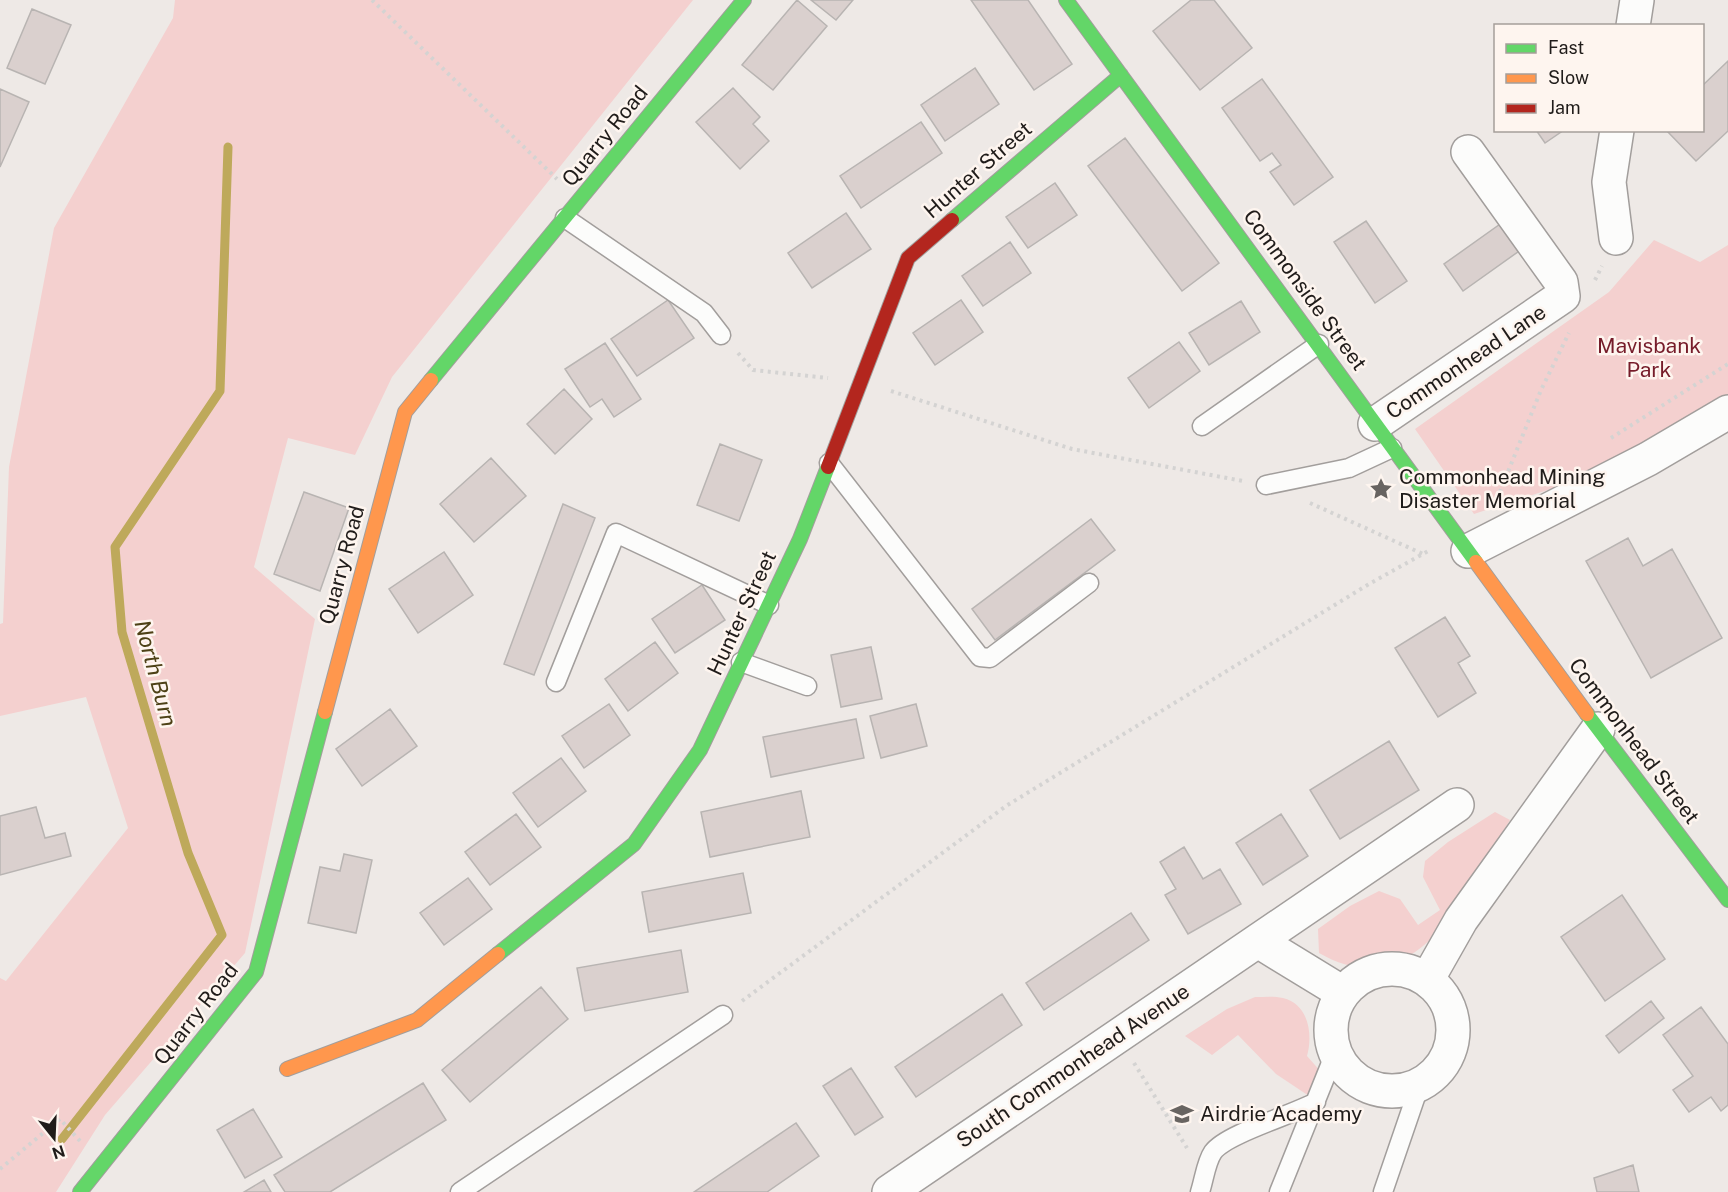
<svg xmlns="http://www.w3.org/2000/svg" width="1728" height="1192" viewBox="0 0 1728 1192" font-family="'Public Sans',sans-serif">
<style>
.green{fill:#f4d0cf}
.lines{fill:none;stroke-linecap:round;stroke-linejoin:round}
.stream{stroke:#bea95b;stroke-width:9}
.building{fill:#dad0ce;stroke:#b8b4b2;stroke-width:1.5}
.lane-casing{stroke:#a29e9c;stroke-width:21}
.street-casing{stroke:#a29e9c;stroke-width:36}
.fast-casing{stroke:#a29e9c;stroke-width:16}
.slow-casing{stroke:#a29e9c;stroke-width:16}
.jam-casing{stroke:#a29e9c;stroke-width:16}
.path{stroke:#d4d3d2;stroke-width:4;stroke-dasharray:3 4.5;stroke-linecap:butt}
.lane{stroke:#fcfcfb;stroke-width:18}
.street{stroke:#fcfcfb;stroke-width:33}
.fast{stroke:#63d668;stroke-width:14}
.slow{stroke:#ff974d;stroke-width:14}
.jam{stroke:#b3261e;stroke-width:14}
.labels{text-anchor:middle;stroke-width:5;stroke-linejoin:round;paint-order:stroke}
.street-label{font-size:21px;fill:#201c1a;stroke:#fef5ef}
.park-label{font-size:21px;fill:#761c2a;stroke:#fef5ef}
.poi-label{font-size:21px;fill:#201c1a;stroke:#fef5ef;text-anchor:start}
.water-label{font-size:22px;font-style:italic;fill:#4d4116;stroke:#fef5ef}
</style>
<rect width="100%" height="100%" fill="#eee9e6"/>
<path class="green" d="M175,0H693L392,377L355,455L288,438L254,567L315,619L245,953L105,1115L56,1192H0V978L6,981L128,828L86,697L0,716V624L3,623L9,467L54,228L173,18Z
M1654,240L1700,262L1728,245V404L1575,481L1474,514L1415,429L1609,292Z
M1495,812L1510,820C1470,888 1418,1010 1319,953L1318,929L1350,906L1379,891L1400,899L1418,925L1440,910L1423,877L1425,861L1448,842Z
M1255,997C1264,997 1274,996 1283,998C1309,1004 1313,1035 1307,1056L1322,1073L1309,1096L1276,1074L1238,1035L1212,1055L1185,1036L1227,1009Z"/>
<g class="lines">
<path class="stream" d="M62,1139L222,935L188,853L122,632L115,547L220,391L228,147"/>
</g>
<path class="building" d="M797,0L827,26L773,90L742,65Z
M811,0H853L836,20Z
M971,0H1028L1072,64L1034,90Z
M1191,0H1214L1252,48L1200,90L1153,31Z
M32,9L71,25L45,84L7,68Z
M1728,61V131L1696,161L1666,130H1702V86Z
M975,68L999,104L945,141L921,105Z
M1262,79L1333,177L1294,205L1270,172L1281,165L1272,153L1260,161L1222,108Z
M733,88L760,117L753,124L769,141L740,169L696,122Z
M0,89L29,102L0,167Z
M921,122L942,153L861,208L840,176Z
M1536,130H1564L1545,143Z
M1125,138L1219,263L1182,291L1088,166Z
M1055,183L1077,215L1028,248L1006,217Z
M846,213L871,249L812,288L788,253Z
M1366,221L1407,281L1375,303L1334,242Z
M1503,222L1522,249L1463,291L1444,264Z
M1010,242L1031,273L983,306L962,276Z
M668,300L694,338L637,376L611,339Z
M961,300L983,332L935,365L913,333Z
M1241,301L1260,332L1209,365L1189,333Z
M1179,342L1200,371L1149,408L1128,378Z
M605,343L641,399L614,417L602,399L590,407L565,369Z
M564,389L592,419L555,454L527,424Z
M720,444L762,460L739,521L697,505Z
M491,458L526,496L474,542L440,504Z
M304,492L349,508L320,591L274,574Z
M563,504L595,518L534,675L504,664Z
M1091,519L1115,550L995,640L972,609Z
M1628,538L1643,566L1672,549L1722,638L1651,678L1586,561Z
M444,552L473,595L418,633L389,589Z
M702,585L725,620L675,653L652,619Z
M1445,617L1470,656L1458,663L1476,693L1438,717L1395,648Z
M655,642L678,673L628,711L605,679Z
M871,647L882,699L841,707L831,655Z
M609,704L630,735L584,768L562,736Z
M916,704L927,746L881,758L870,716Z
M390,709L417,746L362,786L336,749Z
M856,719L864,758L771,777L763,737Z
M1389,741L1419,790L1340,839L1310,790Z
M561,758L586,791L538,827L513,793Z
M801,791L810,837L710,857L701,812Z
M36,807L45,838L65,833L71,856L0,875V816Z
M516,814L541,847L490,885L465,852Z
M1281,814L1308,856L1263,885L1236,843Z
M1184,847L1203,879L1220,869L1241,904L1188,934L1165,895L1176,889L1160,862Z
M344,854L372,860L356,933L308,923L320,867L340,871Z
M743,873L751,913L649,932L642,892Z
M468,878L492,909L444,945L420,913Z
M1622,895L1665,959L1605,1001L1561,937Z
M1131,913L1149,940L1044,1010L1026,983Z
M681,950L688,992L585,1011L577,968Z
M541,987L568,1019L470,1102L442,1070Z
M1002,994L1022,1025L916,1097L895,1067Z
M1651,1001L1664,1018L1619,1053L1606,1036Z
M1701,1007L1728,1044V1105L1721,1111L1711,1097L1689,1112L1673,1090L1693,1076L1663,1035Z
M851,1068L883,1117L855,1135L823,1086Z
M423,1083L446,1120L330,1192H285L274,1175Z
M253,1109L282,1157L245,1178L217,1130Z
M796,1123L819,1156L767,1192H694Z
M1633,1165L1639,1192H1597L1594,1178Z
M264,1180L271,1192H244Z"/>
<g class="lines">
<g class="lane-casing">
<path id="lane" d="M565,218L704,313L721,335
M1202,426L1319,344
M829,463L980,657L990,658L1089,583
M1266,485L1349,468L1392,448
M741,662L807,686
M556,682L616,533L769,605
M460,1192L723,1015
M1200,1192C1204,1180 1206,1162 1213,1152C1226,1134 1292,1115 1316,1102
M1279,1192L1335,1053
M1383,1192L1420,1084"/>
</g>
<g class="street-casing">
<path id="street" d="M1633,26L1637,0
M1616,238L1609,182L1617,130
M1375,424L1563,296L1561,282L1468,152
M1468,551L1648,459L1728,412
M1258,941L1343,993
M1331 1030a61 61 0 1 1 122 0a61 61 0 1 1-122 0Z
M1427,980L1461,920L1598,729
M889,1192L1457,805"/>
</g>
<g class="fast-casing">
<path id="fast" d="M1066,0L1476,562
M952,220L1121,75
M431,380L744,0
M1587,714L1728,900
M498,954L634,844L700,750L800,539L828,467
M80,1192L256,972L325,712"/>
</g>
<g class="slow-casing">
<path id="slow" d="M1476,562L1587,714
M325,712L405,412L431,380
M287,1069L417,1020L498,954"/>
</g>
<g class="jam-casing">
<path id="jam" d="M828,467L908,258L952,220"/>
</g>
<path class="path" d="M372,0L557,179
M1595,280L1602,266
M738,353L753,370L828,378
M891,391L1072,449L1243,481
M1611,438L1728,364
M1497,499L1541,390L1569,333
M1310,503L1423,554
M742,1001L1006,806L1369,584L1430,550
M1134,1063L1187,1148
M0,1169L60,1119L80,1141"/>
<use href="#lane" class="lane"/>
<use href="#street" class="street"/>
<use href="#fast" class="fast"/>
<use href="#slow" class="slow"/>
<use href="#jam" class="jam"/>
</g>
<defs>
<g id="sight-bare" transform="scale(1.8)"><path d="M0-6L1.8-2.2L6-1.7L2.9 1.2L3.7 5.4L0 3.3L-3.7 5.4L-2.9 1.2L-6-1.7L-1.8-2.2Z" fill="#686461" stroke="#fef5ef" stroke-width="2.5" paint-order="stroke"/></g>
<g id="school-bare" transform="scale(1.8)"><path d="M0-5L7-2L0 1L-7-2ZM-4 1L0 2.5L4 1V4Q0 6-4 4Z" fill="#686461" stroke="#fef5ef" stroke-width="2.5" paint-order="stroke"/></g>
</defs>
<g fill-rule="evenodd">
<use href="#sight-bare" x="1381" y="489"/>
<use href="#school-bare" x="1182" y="1114"/>
</g>
<g class="labels">
<g class="street-label">
<text transform="translate(605 136) rotate(-51)" y="7">Quarry Road</text>
<text transform="translate(978 170) rotate(-41)" y="7">Hunter Street</text>
<text transform="translate(1305 290) rotate(54)" y="7">Commonside Street</text>
<text transform="translate(1466 362) rotate(-34)" y="7">Commonhead Lane</text>
<text transform="translate(342 565) rotate(-75)" y="7">Quarry Road</text>
<text transform="translate(742 613) rotate(-65)" y="7">Hunter Street</text>
<text transform="translate(1634 741) rotate(53)" y="7">Commonhead Street</text>
<text transform="translate(196 1014) rotate(-52)" y="7">Quarry Road</text>
<text transform="translate(1073 1066) rotate(-34)" y="7">South Commonhead Avenue</text>
</g>
<g class="park-label">
<text x="1649" y="353">Mavisbank<tspan x="1649" dy="24">Park</tspan></text>
</g>
<g class="poi-label">
<text x="1399" y="484">Commonhead Mining<tspan x="1399" dy="24">Disaster Memorial</tspan></text>
<text x="1200" y="1121">Airdrie Academy</text>
</g>
<g class="water-label">
<text transform="translate(156 673) rotate(75)" y="8">North Burn</text>
</g>
</g>
<rect x="1494" y="24" width="210" height="108" fill="#fef5ef" stroke="#a59e9a" stroke-width="1.5"/>
<rect x="1506" y="44" width="30" height="9" fill="#63d668" stroke="#a59e9a" stroke-width="1.5"/>
<text x="1548" y="54" font-size="18" fill="#201c1a">Fast</text>
<rect x="1506" y="74" width="30" height="9" fill="#ff974d" stroke="#a59e9a" stroke-width="1.5"/>
<text x="1548" y="84" font-size="18" fill="#201c1a">Slow</text>
<rect x="1506" y="104" width="30" height="9" fill="#b3261e" stroke="#a59e9a" stroke-width="1.5"/>
<text x="1548" y="114" font-size="18" fill="#201c1a">Jam</text>
<g transform="translate(54 1138) rotate(162)" stroke="#fef5ef" stroke-width="4.5" paint-order="stroke">
<path d="M0-4.5L10 22L0 15L-10 22Z" fill="#201c1a"/>
<text y="-9" font-size="16" font-weight="bold" text-anchor="middle" fill="#201c1a">N</text>
</g>
</svg>
